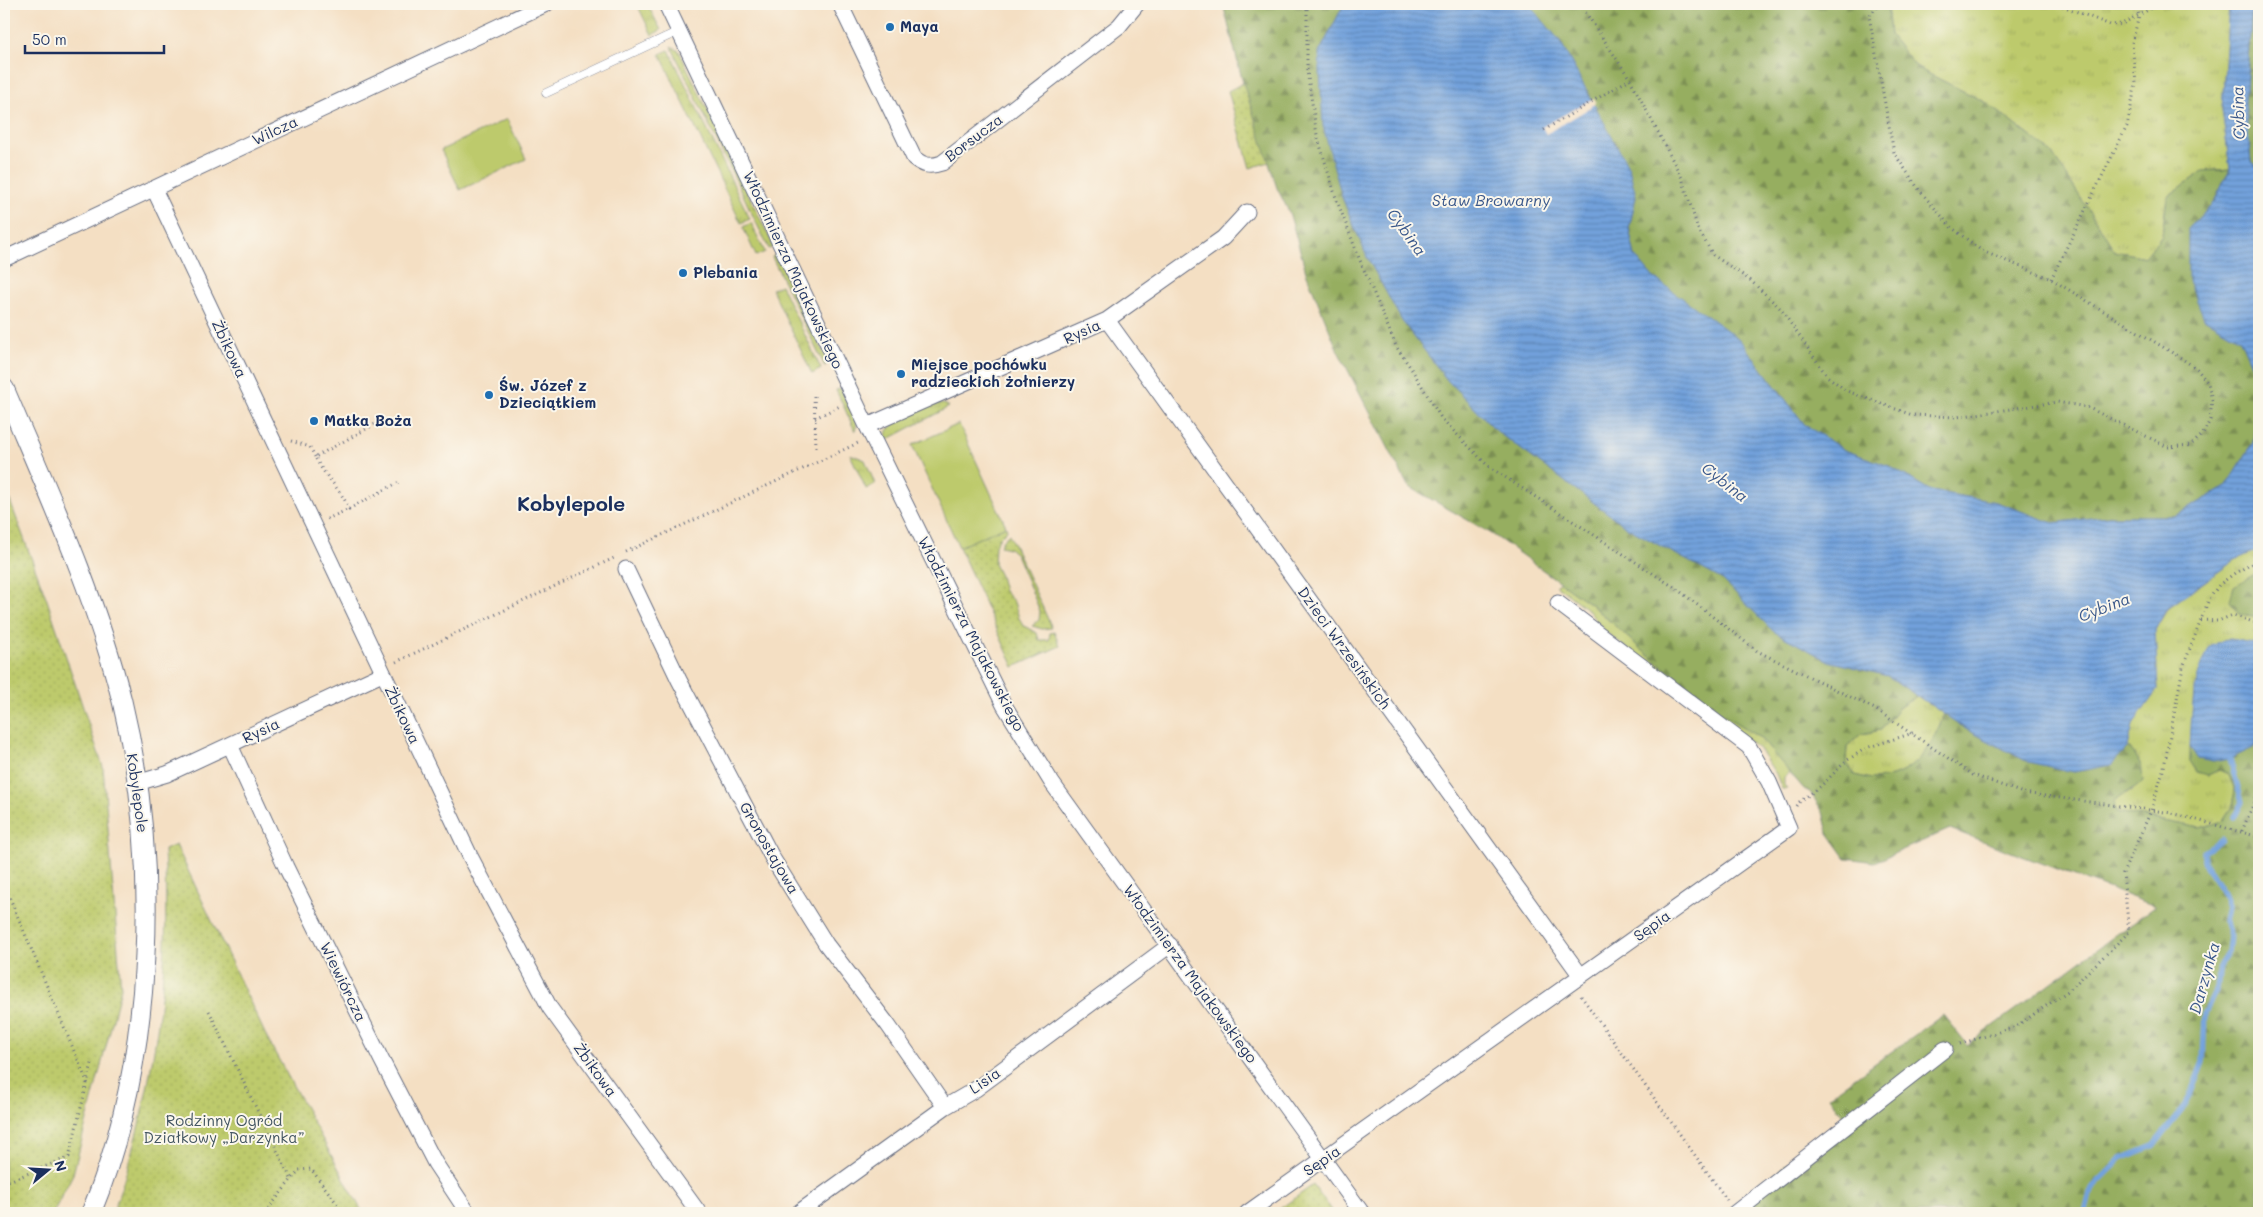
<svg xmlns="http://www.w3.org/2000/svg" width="2263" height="1217" viewBox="0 0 2263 1217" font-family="Mali,sans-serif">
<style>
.grass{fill:url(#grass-tufts);stroke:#6c7c65}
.forest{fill:url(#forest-firs);stroke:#586e5f}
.park{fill:url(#park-dots);stroke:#6c7c65}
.pitch{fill:#bdca6c;stroke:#6c7c65}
.water{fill:url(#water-rules);stroke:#46689c}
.pier{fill:#f4dfc3}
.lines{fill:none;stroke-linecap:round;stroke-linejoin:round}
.stream{stroke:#72a1db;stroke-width:5.5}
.service-casing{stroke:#676d81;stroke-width:9}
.minor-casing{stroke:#676d81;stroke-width:17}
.tertiary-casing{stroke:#676d81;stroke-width:21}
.path{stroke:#676d81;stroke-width:3;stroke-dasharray:1 4;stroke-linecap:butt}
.service{stroke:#fff;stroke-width:8}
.minor{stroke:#fff;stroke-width:15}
.tertiary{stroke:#fff;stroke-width:19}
.poi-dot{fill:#1f6fb2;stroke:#fbf7ec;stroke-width:2}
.labels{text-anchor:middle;stroke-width:4;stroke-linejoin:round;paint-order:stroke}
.poi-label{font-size:15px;font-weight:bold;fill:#1b2f5e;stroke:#fbf7ec;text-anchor:start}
.street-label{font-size:15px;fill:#1b2f5e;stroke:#fbf7ec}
.park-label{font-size:15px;fill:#445662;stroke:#fbf7ec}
.water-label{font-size:16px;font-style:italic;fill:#39578a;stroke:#fbf7ec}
.district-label{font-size:20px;font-weight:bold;fill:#1b2f5e;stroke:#fbf7ec}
</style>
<defs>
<pattern id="grass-tufts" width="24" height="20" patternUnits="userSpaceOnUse" patternTransform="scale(1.25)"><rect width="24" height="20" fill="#bdca6c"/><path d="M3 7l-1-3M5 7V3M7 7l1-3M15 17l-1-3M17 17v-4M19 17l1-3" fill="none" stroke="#a2ae60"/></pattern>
<pattern id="forest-firs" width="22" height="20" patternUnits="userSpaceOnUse" patternTransform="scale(1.25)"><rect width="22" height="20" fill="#96ae60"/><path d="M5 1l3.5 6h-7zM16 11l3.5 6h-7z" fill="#7a8e52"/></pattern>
<pattern id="park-dots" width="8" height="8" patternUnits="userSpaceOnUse" patternTransform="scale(1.25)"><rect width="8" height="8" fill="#bdca6c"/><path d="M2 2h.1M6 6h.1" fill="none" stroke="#a2ae60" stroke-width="1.8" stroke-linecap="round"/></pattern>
<pattern id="water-rules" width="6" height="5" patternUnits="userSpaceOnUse" patternTransform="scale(1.25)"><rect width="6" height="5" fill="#72a1db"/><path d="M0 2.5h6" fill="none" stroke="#5d84b5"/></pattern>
</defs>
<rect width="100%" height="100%" fill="#fbf7ec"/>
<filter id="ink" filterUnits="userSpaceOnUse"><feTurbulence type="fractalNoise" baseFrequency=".02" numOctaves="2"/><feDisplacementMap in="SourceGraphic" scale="10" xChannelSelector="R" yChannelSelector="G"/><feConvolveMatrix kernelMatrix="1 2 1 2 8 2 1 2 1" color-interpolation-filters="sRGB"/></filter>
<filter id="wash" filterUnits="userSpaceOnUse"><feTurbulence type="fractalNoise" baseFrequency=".0096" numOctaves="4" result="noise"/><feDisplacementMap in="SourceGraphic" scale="20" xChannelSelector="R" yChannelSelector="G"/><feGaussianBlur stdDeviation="1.12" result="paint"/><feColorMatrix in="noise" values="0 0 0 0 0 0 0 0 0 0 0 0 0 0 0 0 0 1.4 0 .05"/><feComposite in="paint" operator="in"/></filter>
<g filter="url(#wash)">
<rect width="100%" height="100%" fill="#f4dfc3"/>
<path class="grass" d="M637,4H647L661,30L652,35Z
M1887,4H2229L2222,109L2230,169L2203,171L2167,197L2162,235L2145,257L2115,251L2051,152L1987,103L1917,68L1890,35Z
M671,46L679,51L774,247L769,249Z
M669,50L750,219L741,223L660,54Z
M751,223L765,252L756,256L743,227Z
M777,254L827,360L825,367L772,257Z
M781,285L821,369L812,374L772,289Z
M841,389L857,424L855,431L836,390Z
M936,404H944L949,407L885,441C887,418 917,410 936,404Z
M850,454L865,460L875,484L866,489Z
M2253,552L2259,553V644L2229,639L2194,686L2190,761L2208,775L2219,770L2229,774L2235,791L2231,809L2223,821L2200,828L2117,812L2112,803L2119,796L2133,791L2141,763L2128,747L2133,724L2158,689L2155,630L2168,608L2235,560Z
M1560,582L1592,605L1643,651L1724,715L1760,738L1790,772L1784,777V785L1787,789H1782L1776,774L1759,749L1604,631L1588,610L1556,585Z
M1917,696L1944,714C1932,747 1914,778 1874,779C1868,779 1860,776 1854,775L1846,761L1847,747L1861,734L1881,730L1898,708Z"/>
<path class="forest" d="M1223,4H1344L1319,53L1342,197L1367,257L1402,321L1448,381L1499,433L1628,528L1723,580L1773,631L1829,661L1888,676L1917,696L1898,708L1881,730L1861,734L1847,747L1846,761L1854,775C1860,776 1868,779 1874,779C1913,778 1932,747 1944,714L1966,729L2028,762L2110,765L2128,747L2141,763L2143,781C2131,794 2123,792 2113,802L2117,812L2200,828L2223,821L2231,809L2235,791L2229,774L2219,770L2208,775L2197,772L2190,761V747L2199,759L2254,747L2259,737V1213H1725L1845,1118L1829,1096L1943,1015L1967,1045L2155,906L1950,829L1875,862L1846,858L1828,833L1823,812L1810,792L1804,789L1760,738L1724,715L1643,651L1592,605L1492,534L1408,486L1338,351L1307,275L1289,212L1277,188L1243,83Z
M1529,4H1887L1890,35L1917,68L1987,103L2051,152L2115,251L2145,257L2162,235L2167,197L2203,171L2230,169L2214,202L2188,229L2204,318L2240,339L2259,383L2253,443L2226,487L2175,516H2108L2053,523L1996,502L1931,491L1889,466L1844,450L1805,425L1739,339L1653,278L1635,256L1629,229L1636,196Z
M2252,4H2259L2257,143H2259V168L2251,162L2245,102Z
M2255,574H2259V617L2239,614L2230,601L2234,586Z"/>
<path class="park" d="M1243,83L1269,162L1250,168L1228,91Z
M4,485L47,600L103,767L121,988L73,1174L53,1213H4Z
M1006,526L1007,530L999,538L995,546L994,564L1000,576L1004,591L1014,602L1019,618L1024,626L1037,633L1039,640H1049L1050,633L1054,632L1060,646L1014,667L959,547Z
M1009,534L1052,628L1042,629L1032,626L1039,620L1040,611L1016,554L1009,548L1000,546L1003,540Z
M176,845L268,1040L363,1213H113C153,1096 172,974 164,850Z
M1313,1185L1333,1213H1274Z"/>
<path class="pitch" d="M507,119L526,159L460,190L441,150Z
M959,424L1006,526L959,547L912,445Z"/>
<path class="water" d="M1344,4H1529L1559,40L1629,168L1636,196L1629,229L1635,256L1653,277L1739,339L1805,425L1844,450L1889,466L1931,491L1996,502L2053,523L2108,516H2175L2226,487L2253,443L2259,383L2240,339L2204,318L2188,278V229L2214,202L2230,169L2222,109L2229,4H2252L2245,102L2251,162L2259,168V553L2253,552L2235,560L2167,608L2155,630L2158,689L2133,724L2128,747L2111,765L2074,772L2028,762L1966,729L1888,676L1829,661L1773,631L1723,580L1628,528L1499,433L1448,381L1402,321L1367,257L1342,197L1323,126L1319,53Z
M2229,639L2259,644V737L2255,747L2230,759L2213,762L2198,759L2190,747C2192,709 2192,678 2211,645Z"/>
<path class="pier" d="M1594,98L1596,103L1588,109L1546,134L1542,127Z"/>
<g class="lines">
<path class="stream" d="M2230,759L2242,802L2234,818
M2085,1213L2091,1189L2121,1159L2153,1146L2186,1105L2203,1062L2205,1013L2217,988L2220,965L2228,952L2230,936L2225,921L2228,906L2223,893L2204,861V851L2222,839"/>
</g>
</g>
<g filter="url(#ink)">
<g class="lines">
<g class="service-casing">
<path id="service" d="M546,93L679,31"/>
</g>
<g class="minor-casing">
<path id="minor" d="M666,4L867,426L1004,705L1052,783L1362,1213
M840,4L914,158C924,166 930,167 942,163L1119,26L1137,4
M154,189L470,856L550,1008L699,1213
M4,259L546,4
M1107,320L1581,976
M867,426L1107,320L1223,238L1247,212
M626,569L679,680L773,859L826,944L888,1025L945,1107
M230,745L286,867L381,1059L435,1163L468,1213
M137,783L167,774L382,674
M798,1213L945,1107L976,1089L1170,945
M1247,1213L1789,828L1769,782L1749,747L1558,603
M1735,1213L1945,1049"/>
</g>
<g class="tertiary-casing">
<path id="tertiary" d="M4,388C47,490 95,593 122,701C161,862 154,1060 91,1213"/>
</g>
<path class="path" d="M1307,4V71L1317,135L1336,198L1359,258L1396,346L1414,373L1441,418L1488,466L1677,589L1757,651L1875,709L1973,775L2023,793L2172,813L2259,837
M1580,4L1630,79L1682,178L1698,229L1713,255L1750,280L1780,308L1827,376L1847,391L1912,415L1957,417L2057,402L2087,407L2168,447L2191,445L2203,434L2210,420L2212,400L2208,383L2197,369L2181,358L2051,279L1982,251L1951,227L1920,191L1894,153L1869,16L1879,4
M2058,4L2110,25L2122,24L2159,4
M1544,130L1630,79
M2051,279L2127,126L2136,83L2132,43L2139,16L2136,4
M814,396L816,447
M815,418L840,406
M379,422L315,457C325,478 340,487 349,509L401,481
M291,441L310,447L315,457
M327,519L349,509
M626,552L858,443
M2201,620L2218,621L2233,615L2259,624
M396,662L614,558
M1796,806L1798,803L1821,786L1846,761L1866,748L1913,733
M2242,831L2259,791
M4,884L88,1084
M1581,996L1727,1200
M209,1011L291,1179
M1960,1044L2015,1027L2068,991L2129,932L2123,873L2151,811L2164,767L2183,667L2209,599L2219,585L2235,573L2259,560
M4,1183L69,1157L92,1063
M265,1213L299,1170L311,1169L344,1213"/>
<use href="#service" class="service"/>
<use href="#minor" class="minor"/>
<use href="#tertiary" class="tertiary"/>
</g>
</g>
<g class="poi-dot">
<circle cx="890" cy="27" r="5"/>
<circle cx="683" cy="273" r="5"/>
<circle cx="901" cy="374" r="5"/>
<circle cx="489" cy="395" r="5"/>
<circle cx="314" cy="421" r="5"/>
</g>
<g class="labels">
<g class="poi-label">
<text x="900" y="32">Maya</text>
<text x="693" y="278">Plebania</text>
<text x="911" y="370">Miejsce pochówku<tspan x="911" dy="17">radzieckich żołnierzy</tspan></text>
<text x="499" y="391">Św. Józef z<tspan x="499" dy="17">Dzieciątkiem</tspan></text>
<text x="324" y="426">Matka Boża</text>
</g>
<g class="street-label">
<text transform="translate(275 131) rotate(-25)" y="5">Wilcza</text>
<text transform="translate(974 138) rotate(-37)" y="5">Borsucza</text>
<text transform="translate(793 270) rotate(65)" y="5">Włodzimierza Majakowskiego</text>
<text transform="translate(1082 332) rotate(-24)" y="5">Rysia</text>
<text transform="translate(229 349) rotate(65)" y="5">Żbikowa</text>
<text transform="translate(971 634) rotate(63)" y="5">Włodzimierza Majakowskiego</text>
<text transform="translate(1344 648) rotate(54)" y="5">Dzieci Wrzesińskich</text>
<text transform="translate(402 715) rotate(64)" y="5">Żbikowa</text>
<text transform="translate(261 731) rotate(-25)" y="5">Rysia</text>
<text transform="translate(137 793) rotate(82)" y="5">Kobylepole</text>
<text transform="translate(769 848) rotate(60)" y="5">Gronostajowa</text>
<text transform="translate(1652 926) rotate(-36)" y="5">Sępia</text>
<text transform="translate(1190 974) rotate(54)" y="5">Włodzimierza Majakowskiego</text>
<text transform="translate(343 982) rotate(64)" y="5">Wiewiórcza</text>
<text transform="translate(595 1070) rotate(54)" y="5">Żbikowa</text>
<text transform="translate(985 1081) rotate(-35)" y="5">Lisia</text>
<text transform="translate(1322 1161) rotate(-35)" y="5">Sępia</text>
</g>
<g class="park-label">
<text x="224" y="1126">Rodzinny Ogród<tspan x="224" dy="17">Działkowy „Darzynka”</tspan></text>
</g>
<g class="water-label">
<text transform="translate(2238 113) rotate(-92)" y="6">Cybina</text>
<text x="1491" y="206">Staw Browarny</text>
<text transform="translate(1407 232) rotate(54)" y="6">Cybina</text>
<text transform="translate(1725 482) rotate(38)" y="6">Cybina</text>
<text transform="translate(2104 607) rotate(-21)" y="6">Cybina</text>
<text transform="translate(2204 978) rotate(-74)" y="6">Darzynka</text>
</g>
<g class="district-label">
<text x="571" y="511">Kobylepole</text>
</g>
</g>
<rect width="2263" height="1217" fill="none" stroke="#fbf7ec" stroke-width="20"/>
<g transform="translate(48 1170) rotate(72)" stroke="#fbf7ec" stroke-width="4" paint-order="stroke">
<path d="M0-4L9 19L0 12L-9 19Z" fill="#1b2f5e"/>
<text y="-8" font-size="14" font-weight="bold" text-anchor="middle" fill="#1b2f5e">N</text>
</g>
<path d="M25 45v8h139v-8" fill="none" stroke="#1b2f5e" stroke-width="2.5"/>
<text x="32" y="45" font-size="15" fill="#1b2f5e" stroke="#fbf7ec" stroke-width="4" paint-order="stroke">50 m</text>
</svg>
